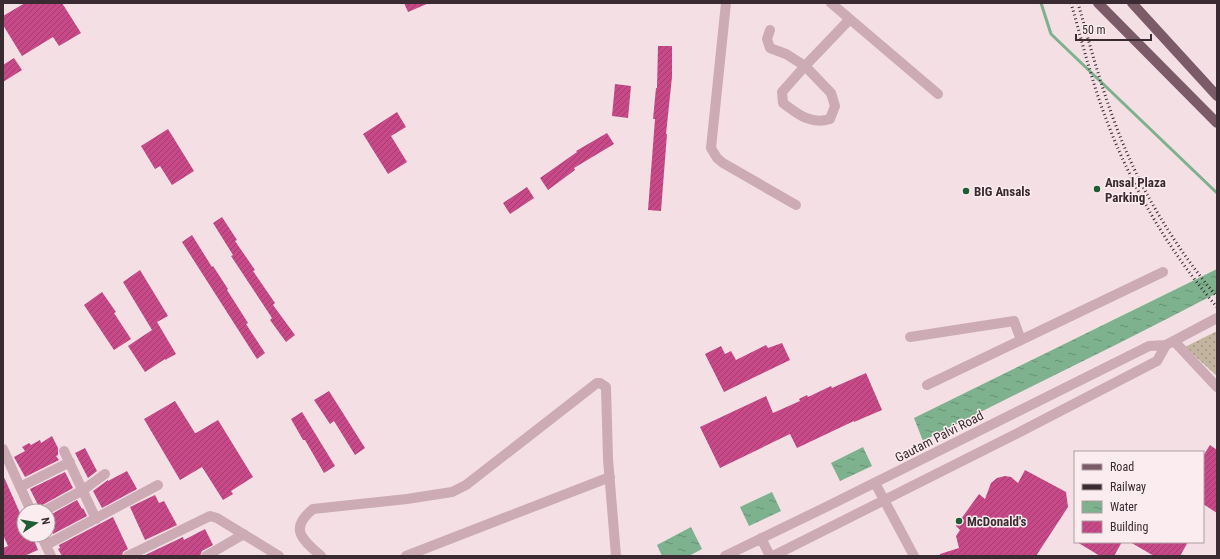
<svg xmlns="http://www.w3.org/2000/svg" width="1220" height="559" viewBox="0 0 1220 559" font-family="'Roboto Condensed',sans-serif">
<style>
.grass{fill:url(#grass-dots)}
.water{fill:url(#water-ripples)}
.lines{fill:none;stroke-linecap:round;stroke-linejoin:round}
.stream{stroke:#7eb18d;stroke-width:3}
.building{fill:url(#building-hatch)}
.minor{stroke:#ccabb4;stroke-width:10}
.major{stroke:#7c5b68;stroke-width:10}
.rail{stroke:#3a2a31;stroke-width:3;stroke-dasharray:1 3;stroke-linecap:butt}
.poi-dot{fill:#1e5c33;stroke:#fbecef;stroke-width:1.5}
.labels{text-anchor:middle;stroke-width:3;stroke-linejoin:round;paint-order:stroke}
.poi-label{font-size:13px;font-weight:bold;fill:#3a2a31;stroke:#fbecef;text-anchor:start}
.street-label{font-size:13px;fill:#3a2a31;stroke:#fbecef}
</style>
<defs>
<pattern id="grass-dots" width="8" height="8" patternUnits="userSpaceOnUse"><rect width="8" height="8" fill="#c3b49f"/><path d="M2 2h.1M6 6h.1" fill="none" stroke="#9f9382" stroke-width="1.8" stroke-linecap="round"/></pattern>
<pattern id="water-ripples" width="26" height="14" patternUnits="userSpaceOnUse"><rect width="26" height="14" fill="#7eb18d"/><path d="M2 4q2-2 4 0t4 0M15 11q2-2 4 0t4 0" fill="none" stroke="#689074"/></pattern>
<pattern id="building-hatch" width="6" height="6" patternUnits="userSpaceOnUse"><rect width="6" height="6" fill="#c74988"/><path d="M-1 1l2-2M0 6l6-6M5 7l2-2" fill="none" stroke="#a33d70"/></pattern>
</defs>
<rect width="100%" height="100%" fill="#f3dfe4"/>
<path class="grass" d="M1217,331V376L1185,347Z"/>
<path class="water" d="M1217,269V293C1120,344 1021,391 923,441L914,418Z
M863,447L872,466L840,481L831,463Z
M772,492L781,511L749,526L740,507Z
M691,527L702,549L689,556H662L657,545Z"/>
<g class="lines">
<path class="stream" d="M1041,3L1051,34L1217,193"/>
</g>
<path class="building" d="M25,3H62L81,33L59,46L53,37L22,56L3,25V16Z
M404,3H429L408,12Z
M658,46H672V77L666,134H667L661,211L648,210L655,119H653L656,88H657Z
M14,58L22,70L3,82V65Z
M615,84L631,86L628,118L612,116Z
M397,112L406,127L391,136L407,162L388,174L363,134Z
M168,129L194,171L172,185L160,166L155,169L141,146Z
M607,133L614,144L574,168L575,170L548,190L540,178L577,152L576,151Z
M527,187L534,198L510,214L503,203Z
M222,217L237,240L235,241L255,270L253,271L275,303L273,305L295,335L286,342L270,320L272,318L231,256L233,255L213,223Z
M192,235L212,267L213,266L228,289L227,290L248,323L246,324L265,353L257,359L182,242Z
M140,270L168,316L157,322L176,354L165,360V359L145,372L128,346L152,330L123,282Z
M102,292L116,312L114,313L131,339L114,350L84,305Z
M782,343L790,360L724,392L705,354L721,346L725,354L731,351L736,360L766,345L768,348Z
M866,373L882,410L854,422V421L797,448L790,434L720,468L700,427L766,396L773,413L800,401L799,399L807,395L808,397L831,386L832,388Z
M329,391L365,448L355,455L334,421L330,424L314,400Z
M175,401L195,433H196L218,420L253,477L231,491L233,494L223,500L202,467L180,480L144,419Z
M302,412L335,466L324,473L305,440H303L291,419Z
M52,436L58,448V455L56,456L59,460L25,477L14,457L25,451L22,447L29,443L31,445L40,440L41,443Z
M1210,445L1217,450V513L1203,504V456Z
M85,448L97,471L88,478L75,453Z
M1025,470L1066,492L1068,507L1036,556H940V554L959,548L956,536L960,530L956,526L979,494L985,499L991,483L997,478L1005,476L1011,477L1018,483Z
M127,471L137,489L102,508L93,491L108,480V481Z
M65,472L73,488L39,507L30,489Z
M3,475L24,522V538L32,535L38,550L24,556H3V548L8,546L3,535Z
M155,495L159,503L164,501L177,525L145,540L130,507Z
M77,500L82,509L83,508L87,516L53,534L48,525V516Z
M113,517L128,549L123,552L122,556H62L58,549L60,548L59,545Z
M205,529L213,545L202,551L200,556H143L183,537L184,540Z
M1077,542H1122L1114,556H1100Z
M1130,542H1188L1180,556H1154Z"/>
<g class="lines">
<path class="minor" d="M726,3L711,148L717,158L723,163L796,205
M831,3L938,94
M770,30L767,39L770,48L786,54L805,66L782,92L783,103C798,114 810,125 830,119L835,106L831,93L805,66L850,19
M910,337L1014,321L1021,340
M1174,341L1217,387
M927,385L1163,272
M3,449L31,511
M64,451L96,519
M875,483L914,556
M20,487L70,462
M44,511L83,490L105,474
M41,535L51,556
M761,538L770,556
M46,545L158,485
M128,556L210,516L217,518L279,556
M206,556L244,534
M321,556C303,540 288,529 313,509L407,499L452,492L466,485L597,383H600L606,387L608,459L616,556
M406,556L610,477
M725,556L826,507L1149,346L1166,345L1217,318
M773,556L1016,434L1157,361L1166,345"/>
<path class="major" d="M1098,3L1217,123
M1132,3L1217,96"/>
<path class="rail" d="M1071,3C1081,38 1090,74 1102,108C1128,181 1167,249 1217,307
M1078,3C1092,53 1106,105 1127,153C1149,204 1181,254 1217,297"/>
</g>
<g class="poi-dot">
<circle cx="1097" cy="189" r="4"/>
<circle cx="966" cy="191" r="4"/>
<circle cx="959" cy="521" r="4"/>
</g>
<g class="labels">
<g class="poi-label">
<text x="1105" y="187">Ansal Plaza<tspan x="1105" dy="15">Parking</tspan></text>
<text x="974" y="196">BIG Ansals</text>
<text x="967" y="526">McDonald's</text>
</g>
<g class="street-label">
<text transform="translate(939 436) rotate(-27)" y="5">Gautam Palvi Road</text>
</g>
</g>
<rect width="1220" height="559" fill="none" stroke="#3a2a31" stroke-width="8"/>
<rect x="1074" y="451" width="130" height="92" fill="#fbecef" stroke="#ae9ea3"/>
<rect x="1082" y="464" width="20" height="6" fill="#7c5b68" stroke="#ae9ea3"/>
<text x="1110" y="471" font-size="12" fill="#3a2a31">Road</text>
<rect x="1082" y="484" width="20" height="6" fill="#3a2a31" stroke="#ae9ea3"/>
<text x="1110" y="491" font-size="12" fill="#3a2a31">Railway</text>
<rect x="1082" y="501" width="20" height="12" fill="url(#water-ripples)" stroke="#ae9ea3"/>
<text x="1110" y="511" font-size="12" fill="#3a2a31">Water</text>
<rect x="1082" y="521" width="20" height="12" fill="url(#building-hatch)" stroke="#ae9ea3"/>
<text x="1110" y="531" font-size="12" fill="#3a2a31">Building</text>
<g transform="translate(36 523) rotate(78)"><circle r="19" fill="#fbecef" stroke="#ae9ea3"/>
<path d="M0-3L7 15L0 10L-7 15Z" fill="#1e5c33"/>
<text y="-6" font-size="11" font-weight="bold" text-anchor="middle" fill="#3a2a31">N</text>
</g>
<path d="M1076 34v6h75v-6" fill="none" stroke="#3a2a31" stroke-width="2"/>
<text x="1082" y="34" font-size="12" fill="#3a2a31" stroke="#fbecef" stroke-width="3" paint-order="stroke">50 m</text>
</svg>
